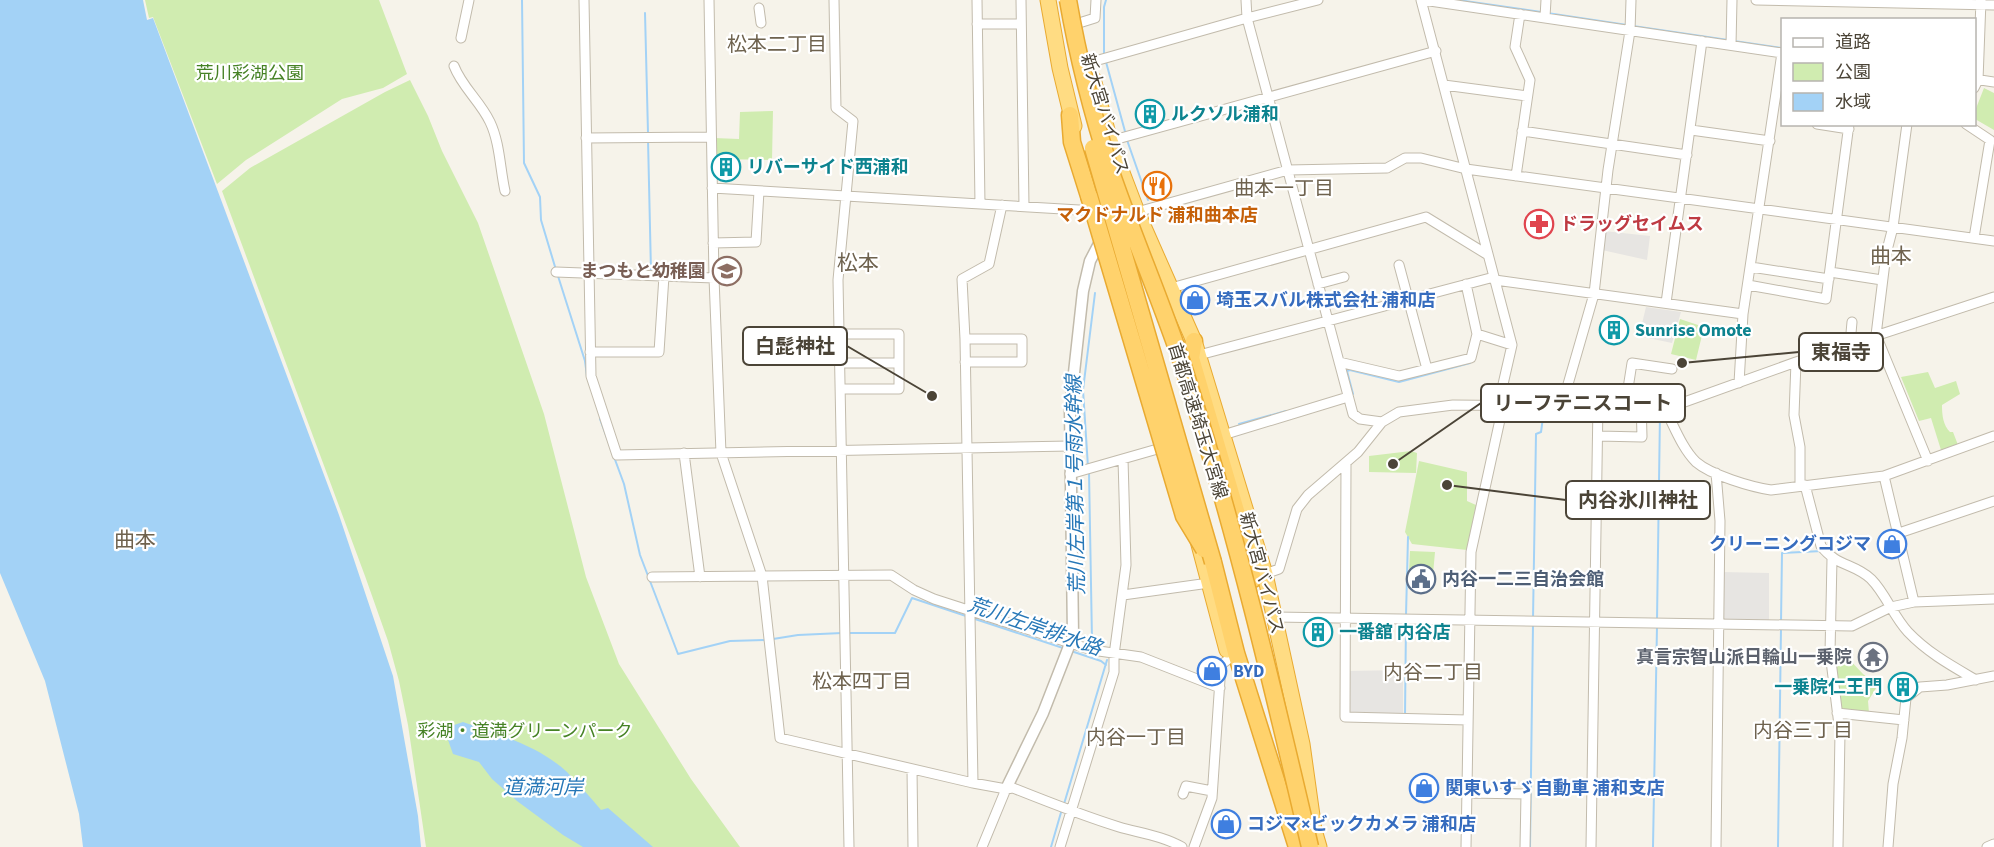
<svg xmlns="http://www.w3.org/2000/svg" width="1994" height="847" viewBox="0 0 1994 847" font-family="'Source Sans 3','Noto Sans JP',sans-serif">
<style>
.green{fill:#d0ecb0}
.parking{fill:#e7e5e2}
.water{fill:#a3d2f6}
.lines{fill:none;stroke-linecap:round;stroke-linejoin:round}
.stream{stroke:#a3d2f6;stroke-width:2}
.minor-casing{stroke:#c2bbac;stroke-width:11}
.tertiary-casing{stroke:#c2bbac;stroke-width:13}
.trunk-casing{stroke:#e9aa31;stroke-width:17}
.motorway-casing{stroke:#e9aa31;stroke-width:19}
.minor{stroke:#fff;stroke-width:9}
.tertiary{stroke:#fff;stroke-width:10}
.trunk{stroke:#ffdc83;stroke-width:15}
.motorway{stroke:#ffd26c;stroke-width:16}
.motorway-bridge-casing{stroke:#e9aa31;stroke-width:19;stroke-linecap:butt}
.motorway-bridge{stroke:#ffd26c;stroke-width:16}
.labels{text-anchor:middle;stroke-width:4.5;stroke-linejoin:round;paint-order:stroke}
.park-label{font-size:18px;fill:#468225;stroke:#fff}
.street-label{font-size:18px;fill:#4b4437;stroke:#fff}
.culture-label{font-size:18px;font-weight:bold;fill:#0d838f;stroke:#fff;text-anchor:start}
.food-label{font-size:18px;font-weight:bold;fill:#c56008;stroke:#fff}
.health-label{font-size:18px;font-weight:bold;fill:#be3a42;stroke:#fff;text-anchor:start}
.education-label{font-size:18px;font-weight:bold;fill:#785e54;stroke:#fff;text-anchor:end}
.shop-label{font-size:18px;font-weight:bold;fill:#366cbe;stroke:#fff;text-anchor:start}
.service-label{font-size:18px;font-weight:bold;fill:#4e5e75;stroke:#fff;text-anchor:start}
.worship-label{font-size:18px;font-weight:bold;fill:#5b616d;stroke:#fff;text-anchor:end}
.neighbourhood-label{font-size:20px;fill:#6e624e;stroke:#fff}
.water-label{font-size:20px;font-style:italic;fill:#2677b7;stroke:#fff}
.quarter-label{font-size:21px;fill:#6e624e;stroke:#fff}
.leader{fill:none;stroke:#4b4437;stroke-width:2}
.callout-dot{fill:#4b4437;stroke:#fff;stroke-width:2}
.callout{fill:#fff;stroke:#4b4437;stroke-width:2}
.callout-label{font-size:20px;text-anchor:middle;font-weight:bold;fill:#4b4437}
</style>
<rect width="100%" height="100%" fill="#f6f3ea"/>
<path class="green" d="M145,0H379L407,74L383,88L342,99L246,160L217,184L153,17L149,18Z
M410,80L428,116L442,151L478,223L544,414L586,577L619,664L691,779L740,847H426L408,725L399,681L388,641L365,576L222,191L250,168L385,92Z
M1984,88L1994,93V130L1975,119V111Z
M773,111L772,160L714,159V138L739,139L740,112Z
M1680,319L1704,327L1696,360L1671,354Z
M1928,372L1935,388L1956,381L1960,394L1942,405C1942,415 1943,425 1950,432H1953L1958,445L1941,450L1931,418L1919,421L1901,377Z
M1411,451L1417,453L1416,473L1369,472V456Z
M1419,461L1467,472V501L1476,505L1467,550L1412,544L1405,532Z
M1410,551L1435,552L1433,574L1409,572Z
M1846,656L1863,674L1878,685L1868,701L1869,713L1840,711L1835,666Z"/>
<path class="parking" d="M1604,231L1650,236L1647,260L1602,250Z
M1646,307L1681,312L1672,343L1639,336Z
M1722,572L1769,573V620L1723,619L1721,617Z
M1403,670V715L1348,713V671Z"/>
<path class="water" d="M0,0H143L147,20L153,18L339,515L393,676L418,816L421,847H83L79,814L45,681L0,573Z
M463,722C498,734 539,746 567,772C579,784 590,797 601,810L608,808L653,847H583L563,835L517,801L492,779L479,762L453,754L447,737L451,726Z"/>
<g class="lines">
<path class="stream" d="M522,0L524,163L540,197L541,220L556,270
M1458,0L1541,12
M645,13L648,133
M1547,13L1627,25
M1633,26L1728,40
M1734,41L1782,48
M1104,57V7L1106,0
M1106,62L1126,135
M648,139L651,272
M1127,140L1148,200
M558,276L585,361L587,376
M1349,395L1353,394L1347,371L1350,370L1399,382L1470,363
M600,419L624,484L640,555L678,654L730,641L767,640
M1239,424L1286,411
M1088,467L1083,390L1095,293
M1089,472L1092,640
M1406,615L1408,537
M972,618L1063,648
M1533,619L1536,434L1541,432L1544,410
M1657,620L1660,413
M1781,622L1782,553L1822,551
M847,633H895L912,598L966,616
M773,639L798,635L842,633
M1071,651L1101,661L1106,665
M1405,716L1406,621
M1064,804L1107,660
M1051,847L1062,809
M1530,847L1533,625
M1653,847L1657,626
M1778,847L1781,628"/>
<g class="minor-casing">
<path id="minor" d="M584,0L591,376L617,455L1070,446
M709,0L714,278L721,453L762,576L780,738L973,783L1006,789L1013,788C1048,802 1083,816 1119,827C1140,833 1163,836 1182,847
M834,0L836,108L853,121L838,280L849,847
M977,0L980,204
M1021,0L1024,206
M1246,0L1247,18L1353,414L1360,419L1382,422
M1421,0L1512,345L1498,406
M1423,0L1782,53
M1756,0L1994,5
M759,8L761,23
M1545,17L1546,0
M1079,23L1095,18L1096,0
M977,24H1021
M461,38L469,0
M1731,45L1732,0
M1088,63L1247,18L1318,0
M454,66C462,87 480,101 490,122C500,143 500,169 505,191
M1974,79L1994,82
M1444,85L1527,96
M1974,88L1978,80L1981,0
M1817,124L1849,129
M1907,124L1893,227L1886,254L1876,335L1928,461
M1966,124L1990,140L1974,238
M1691,130L1770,141
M1522,131L1687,155
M586,138L711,137
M1110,141L1436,51
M1516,176L1530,80L1515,47L1520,14
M712,188L1096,211
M1137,212L1288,170L1387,168L1405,158H1421L1466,169L1994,241
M713,243L756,242L759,191
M1399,265L1427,369
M1751,267L1829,279
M556,272L714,278
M1830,272L1882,280
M1495,280L1743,314
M1318,284L1344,277
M1748,285L1826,299L1849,124
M1171,288L1426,217L1488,255
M1666,303L1702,41
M840,334H899V389H841
M1477,334L1512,345
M965,339H1022V362H965
M1850,344L1852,322
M590,352H659L664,276
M1199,355L1494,277
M1339,362L1399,376L1471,358L1477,334L1466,284
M1796,362L1794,415L1800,447V486
M841,363H899
M1739,383L1743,314L1782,53
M1626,401L1632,363L1672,369
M1562,405L1594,294L1608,170L1630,31L1631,0
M1665,409L1796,362L1994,297
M1223,435L1348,397
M1598,436L1642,437L1641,400
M684,453L700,577
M1346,463L1345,717L1468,720
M1070,474L1168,446
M1884,476L1914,602
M1805,485L1821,546C1837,567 1854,563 1871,579C1886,594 1893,616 1908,632C1928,653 1952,666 1976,680
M1899,533L1994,501
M1832,559L1830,653L1840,733L1838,847
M1265,574L1279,569L1297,509L1308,495L1358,452L1382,422L1399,412L1453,405L1549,406L1641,400L1665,409C1674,426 1682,448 1696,462C1711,475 1751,487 1771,490L1884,476L1994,436
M652,577L891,575L914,590L934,599L1092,650L1141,657L1220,688
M1123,595L1209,583
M1275,617L1852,626L1891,607L1914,602L1994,599
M1837,713L1904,720
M912,769L913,847
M973,783L965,339L962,279L989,264L1002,205
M1467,793L1526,794L1525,847
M1183,794L1186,786L1212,791
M982,847L1006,789
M1060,847L1114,672V655L1126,565L1123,459
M1194,847L1212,798L1221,665L1230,658
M1466,847L1471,552L1503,406
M1591,847L1598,403
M1716,847L1720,521L1716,473
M1888,847L1893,784L1902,738L1906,698L1920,687L1947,685L1994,676
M1987,847L1994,844"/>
</g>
<g class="tertiary-casing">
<path id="tertiary" d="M1006,789L1043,713L1073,636L1070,409L1083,291L1090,261L1103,236"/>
</g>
<g class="trunk-casing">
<path id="trunk" d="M1048,0L1060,68L1074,126
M1093,79L1110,141L1137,212L1194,341L1265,574L1302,744L1314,830L1319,847
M1197,537L1227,650"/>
</g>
<g class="motorway-casing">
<path id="motorway" d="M1070,115L1072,142L1089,196
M1194,341L1191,358L1239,521L1253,579
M1213,562L1236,653L1297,847"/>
</g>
<use href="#minor" class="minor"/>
<use href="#tertiary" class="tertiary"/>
<use href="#trunk" class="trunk"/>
<use href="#motorway" class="motorway"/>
<g class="motorway-bridge-casing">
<path id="motorway-bridge" d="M1068,0C1078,58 1093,116 1111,172C1134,239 1163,305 1185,372C1235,528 1273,688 1310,847
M1093,148L1213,562
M1089,196L1184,516L1204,549"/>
</g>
<use href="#motorway-bridge" class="motorway-bridge"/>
</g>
<defs>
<g id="building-ring" transform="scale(1.5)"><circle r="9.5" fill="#fff" stroke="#0f9aa8" stroke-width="1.5"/><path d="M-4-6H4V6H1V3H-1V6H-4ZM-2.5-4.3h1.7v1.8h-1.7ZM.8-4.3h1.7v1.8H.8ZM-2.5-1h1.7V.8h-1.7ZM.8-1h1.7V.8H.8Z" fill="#0f9aa8"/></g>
<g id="restaurant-ring" transform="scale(1.5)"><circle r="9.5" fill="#fff" stroke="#e8710a" stroke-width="1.5"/><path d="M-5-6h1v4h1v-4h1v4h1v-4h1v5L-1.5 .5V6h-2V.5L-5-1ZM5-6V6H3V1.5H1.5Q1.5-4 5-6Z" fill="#e8710a"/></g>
<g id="pharmacy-ring" transform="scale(1.5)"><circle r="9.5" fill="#fff" stroke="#e0444e" stroke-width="1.5"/><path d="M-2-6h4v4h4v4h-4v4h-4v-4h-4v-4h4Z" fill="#e0444e"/></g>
<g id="school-ring" transform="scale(1.5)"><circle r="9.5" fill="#fff" stroke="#8d6e63" stroke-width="1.5"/><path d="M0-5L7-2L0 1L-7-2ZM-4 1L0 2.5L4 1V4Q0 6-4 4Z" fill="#8d6e63"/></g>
<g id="shop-ring" transform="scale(1.5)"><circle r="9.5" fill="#fff" stroke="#3f7fe0" stroke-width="1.5"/><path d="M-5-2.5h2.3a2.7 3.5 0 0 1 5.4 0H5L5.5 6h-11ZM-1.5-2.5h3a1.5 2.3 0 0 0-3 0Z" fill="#3f7fe0"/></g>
<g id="civic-ring" transform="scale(1.5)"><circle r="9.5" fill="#fff" stroke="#5c6f8a" stroke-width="1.5"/><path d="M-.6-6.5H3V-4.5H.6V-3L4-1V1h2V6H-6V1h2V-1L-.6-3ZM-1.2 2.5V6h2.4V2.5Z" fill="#5c6f8a"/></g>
<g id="temple-ring" transform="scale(1.5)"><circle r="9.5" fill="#fff" stroke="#6b7280" stroke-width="1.5"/><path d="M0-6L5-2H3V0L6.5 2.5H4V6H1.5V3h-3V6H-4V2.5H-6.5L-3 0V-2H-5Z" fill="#6b7280"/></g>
</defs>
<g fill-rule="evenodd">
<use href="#building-ring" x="1150" y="114"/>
<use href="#building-ring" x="726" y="167"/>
<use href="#restaurant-ring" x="1157" y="186"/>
<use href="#pharmacy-ring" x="1539" y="224"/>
<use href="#school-ring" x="727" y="271"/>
<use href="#shop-ring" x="1195" y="300"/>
<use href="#building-ring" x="1614" y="330"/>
<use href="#shop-ring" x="1892" y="544"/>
<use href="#civic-ring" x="1421" y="579"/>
<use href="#building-ring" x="1318" y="632"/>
<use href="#temple-ring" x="1873" y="657"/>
<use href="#shop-ring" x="1212" y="671"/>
<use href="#building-ring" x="1903" y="687"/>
<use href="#shop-ring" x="1424" y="788"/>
<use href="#shop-ring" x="1226" y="824"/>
</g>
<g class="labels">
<g class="park-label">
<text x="250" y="79">荒川彩湖公園</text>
<text x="525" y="737">彩湖・道満グリーンパーク</text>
</g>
<g class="street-label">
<text transform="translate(1105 114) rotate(73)" y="6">新大宮バイパス</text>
<text transform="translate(1198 421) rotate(73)" y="6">首都高速埼玉大宮線</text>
<text transform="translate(1262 573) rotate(75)" y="6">新大宮バイパス</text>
</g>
<g class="culture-label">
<text x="1171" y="120">ルクソル浦和</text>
<text x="747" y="173">リバーサイド西浦和</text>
<text x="1635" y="336">Sunrise Omote</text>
<text x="1339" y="638">一番舘 内谷店</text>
<text x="1882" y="693" text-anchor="end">一乗院仁王門</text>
</g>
<g class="food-label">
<text x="1157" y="221">マクドナルド 浦和曲本店</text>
</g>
<g class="health-label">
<text x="1560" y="230">ドラッグセイムス</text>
</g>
<g class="education-label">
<text x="706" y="277">まつもと幼稚園</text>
</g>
<g class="shop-label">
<text x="1216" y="306">埼玉スバル株式会社 浦和店</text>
<text x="1871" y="550" text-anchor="end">クリーニングコジマ</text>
<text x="1233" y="677">BYD</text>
<text x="1445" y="794">関東いすゞ自動車 浦和支店</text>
<text x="1247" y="830">コジマ×ビックカメラ 浦和店</text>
</g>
<g class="service-label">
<text x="1442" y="585">内谷一二三自治会館</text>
</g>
<g class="worship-label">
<text x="1852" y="663">真言宗智山派日輪山一乗院</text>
</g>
<g class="neighbourhood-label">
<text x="777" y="51">松本二丁目</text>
<text x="1284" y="195">曲本一丁目</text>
<text x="1433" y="679">内谷二丁目</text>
<text x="862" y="688">松本四丁目</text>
<text x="1803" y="737">内谷三丁目</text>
<text x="1136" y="744">内谷一丁目</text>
</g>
<g class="water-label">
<text transform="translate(1075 485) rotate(-91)" y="7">荒川左岸第１号雨水幹線</text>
<text transform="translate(1035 626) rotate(19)" y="7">荒川左岸排水路</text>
<text x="543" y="794">道満河岸</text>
</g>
<g class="quarter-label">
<text x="1891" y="263">曲本</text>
<text x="858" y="270">松本</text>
<text x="135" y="547">曲本</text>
</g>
</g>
<path class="leader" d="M932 396L847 346M1682 363L1799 352M1393 464L1481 403M1447 485L1566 500"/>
<g class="callout-dot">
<circle cx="932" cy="396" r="6"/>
<circle cx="1682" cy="363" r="6"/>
<circle cx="1393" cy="464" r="6"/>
<circle cx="1447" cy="485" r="6"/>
</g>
<g class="callout">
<rect x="743" y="327" width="104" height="38" rx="6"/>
<rect x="1799" y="333" width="84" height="38" rx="6"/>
<rect x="1481" y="384" width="204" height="38" rx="6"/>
<rect x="1566" y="481" width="144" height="38" rx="6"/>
</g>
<g class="callout-label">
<text x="795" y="353">白髭神社</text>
<text x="1841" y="359">東福寺</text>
<text x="1583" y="410">リーフテニスコート</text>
<text x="1638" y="507">内谷氷川神社</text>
</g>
<rect x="1781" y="18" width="195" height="108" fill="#ffffff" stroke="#b7b4af" stroke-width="1.5"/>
<rect x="1793" y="38" width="30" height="9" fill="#ffffff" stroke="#b7b4af" stroke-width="1.5"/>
<text x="1835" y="48" font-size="18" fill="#4b4437">道路</text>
<rect x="1793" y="63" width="30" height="18" fill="#d0ecb0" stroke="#b7b4af" stroke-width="1.5"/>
<text x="1835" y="78" font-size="18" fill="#4b4437">公園</text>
<rect x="1793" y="93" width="30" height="18" fill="#a3d2f6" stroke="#b7b4af" stroke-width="1.5"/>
<text x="1835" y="108" font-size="18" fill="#4b4437">水域</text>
</svg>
